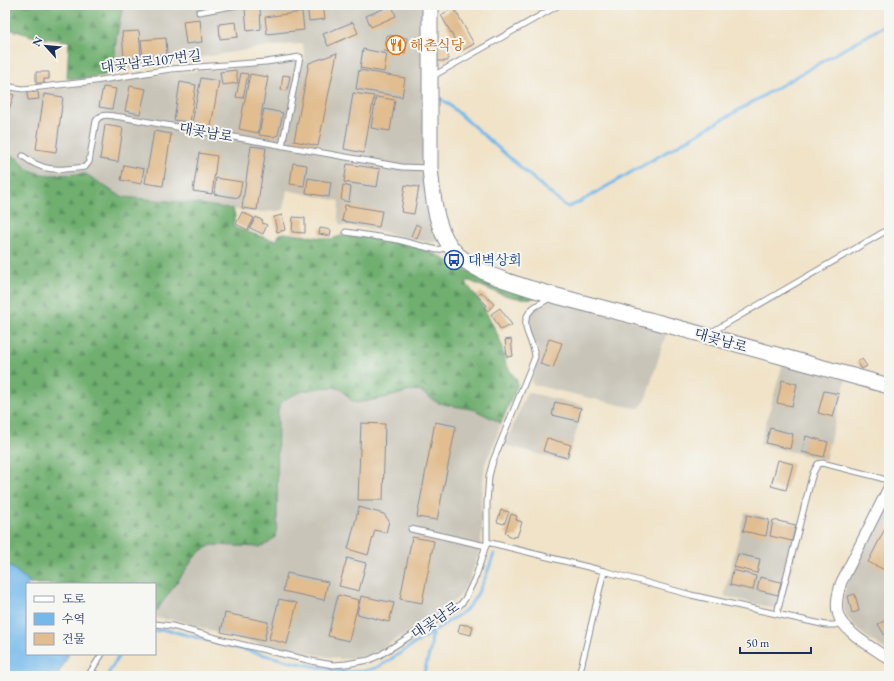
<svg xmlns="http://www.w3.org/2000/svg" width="894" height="681" viewBox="0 0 894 681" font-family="'EB Garamond','Noto Serif KR',serif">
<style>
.industrial{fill:#c8c4b8}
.forest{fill:url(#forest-firs);stroke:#456f67}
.water{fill:#75b9eb;stroke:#4874a4}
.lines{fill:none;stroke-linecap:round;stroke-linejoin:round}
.stream{stroke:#75b9eb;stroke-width:3}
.building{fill:#e1bd90}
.lane-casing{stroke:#868993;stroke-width:7}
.street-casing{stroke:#868993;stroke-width:12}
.secondary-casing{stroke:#868993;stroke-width:17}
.lane{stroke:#fff;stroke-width:5}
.street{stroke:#fff;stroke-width:10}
.secondary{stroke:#fff;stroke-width:15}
.labels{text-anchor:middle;stroke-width:4;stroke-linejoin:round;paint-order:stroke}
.food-label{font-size:14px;fill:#c56008;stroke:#f6f6f2;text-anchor:start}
.street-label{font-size:14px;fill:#1b2f5e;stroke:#f6f6f2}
.transit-label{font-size:14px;fill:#164399;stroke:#f6f6f2;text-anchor:start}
</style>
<defs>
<pattern id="forest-firs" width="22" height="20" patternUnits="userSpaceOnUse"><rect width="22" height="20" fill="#6faf70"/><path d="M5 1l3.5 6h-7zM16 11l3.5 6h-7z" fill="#5a8f5f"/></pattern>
</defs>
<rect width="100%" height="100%" fill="#f6f6f2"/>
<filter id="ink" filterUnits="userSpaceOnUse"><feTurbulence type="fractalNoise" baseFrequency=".025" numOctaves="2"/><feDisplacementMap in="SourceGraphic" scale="8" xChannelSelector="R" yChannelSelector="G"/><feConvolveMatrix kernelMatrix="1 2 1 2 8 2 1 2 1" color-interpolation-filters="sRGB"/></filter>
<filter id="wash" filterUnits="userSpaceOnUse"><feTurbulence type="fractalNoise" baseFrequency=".012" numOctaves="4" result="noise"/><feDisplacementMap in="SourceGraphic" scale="16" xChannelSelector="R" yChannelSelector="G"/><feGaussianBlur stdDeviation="0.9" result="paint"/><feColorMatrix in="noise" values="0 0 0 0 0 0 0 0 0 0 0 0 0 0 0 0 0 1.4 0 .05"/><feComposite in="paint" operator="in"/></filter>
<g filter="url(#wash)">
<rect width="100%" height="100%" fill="#f0e3c8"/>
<path class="industrial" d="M123,5H425L438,237L436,242L431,243L365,228L340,225L338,218L339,201L287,190L283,210L265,212H251L199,204L124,197L115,193L80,174L66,175H47L35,172L26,168L17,158L9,154H5V89L23,93L97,84L171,73L275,65L305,60L303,44L284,45L252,49L114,72L116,39Z
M552,299L661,328L666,334L647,395L643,404L639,408H633L534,385L531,382L539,352L529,327V319L533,311Z
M783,363L846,379L825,460L760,444Z
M332,387L338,388L343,392L346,397L356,403L389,397L414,390L421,391L426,395L463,408L483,413L501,423L494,444L485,463L481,497L482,532L480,549L469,581L459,597L432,618L382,648L370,655L354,658L342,659L330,657L276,647L226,636L181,621L155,618L156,612L194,558L202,550L212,545H226L275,537L277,527V435L278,411L280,404L286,399L297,394L313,390Z
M527,392L584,406L567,462L505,445Z
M889,500V652L864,635L852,623L846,616L844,608L843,599L845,587Z
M745,512L802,526L781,610L724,596Z"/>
<path class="forest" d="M5,5H123L116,39L114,72C100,77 81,81 67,78L69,41L39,38L5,28Z
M5,154H9L17,158L26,168L35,172L47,175L86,174L115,193L124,197L199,204L233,209L235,216L233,226L238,229L273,240H277L279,234L285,233L331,239L341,236L364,237L394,242L415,247L440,256L456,267L472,272L535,297L534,298C511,301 491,290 470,281H467L466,283L481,303L495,329L500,340L506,364L517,381V386L501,423L475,410L438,403L420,391L414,390L389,397L356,403C347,400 345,390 337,388C326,385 295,392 286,399C281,402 279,406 278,411L277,527L275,537L269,543L259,547L212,545L202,550L194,558L155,613V584H32L5,562Z"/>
<path class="water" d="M5,562L32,584H27V654H69L57,676H5Z"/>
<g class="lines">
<path class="stream" d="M436,100L440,99L446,102L559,201L568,207L578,203L889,23
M155,631L163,630L171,631L292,662L345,672L363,671L376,668L385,663L466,610C480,594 487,574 494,554
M108,674L120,654
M423,676L431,647L432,633"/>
</g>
<g id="blocks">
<path class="building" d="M307,5H323L325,19L309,21Z
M392,5L396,16L371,27L366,16Z
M260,8L261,29L247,31L245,9Z
M454,8L474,44L461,51L441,15Z
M302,12L304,30L267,34L265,17Z
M200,19L202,42L186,44L183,21Z
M236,22L238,37L220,39L219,24Z
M353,22L358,33L328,46L323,34Z
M139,31L141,57L124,58L122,32Z
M387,35L407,38L405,54L384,51Z
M166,38L167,54L143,57L141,40Z
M436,46H449L448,61H436Z
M363,49L387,54L384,72L360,68Z
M337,53L318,146L294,141L309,63Z
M236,70L238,83L222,85L220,72Z
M359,70L405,78L402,97L356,89Z
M36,72H49V79H44V83H36Z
M241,73L248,74L243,98L236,97Z
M250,74L268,77L258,133L239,129Z
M283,75L290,76L287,91L281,90Z
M201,78L219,81L211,126L192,123Z
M180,82L196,85L190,122L174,120Z
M130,86L146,89L140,114L125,111Z
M103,87L116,89L112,109L99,107Z
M5,92L14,95L5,121Z
M38,92L39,99L28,100L27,93Z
M353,93L374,96L364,153L344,149Z
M44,94L63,97L56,152L36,149Z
M376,97L395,100L390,131L371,128Z
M264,109L283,113L278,135L273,137L259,135Z
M105,125L123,128L118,162L100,159Z
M154,131L171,134L163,186L145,183Z
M251,146L266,148L257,210L242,208Z
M199,153L217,156L212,194L193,191Z
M293,163L307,165L304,186L290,184Z
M347,164L380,169L377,187L344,182Z
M124,165L144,169L141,184L121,180Z
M216,178L242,182L239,198L214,194Z
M308,178L331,182L329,197L306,193Z
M343,185L351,187L349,202L341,200Z
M405,185L419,187L414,214L401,212Z
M345,205L382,211L379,227L342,221Z
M242,212L254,218L248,230L236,224Z
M282,215L285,230L277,232L274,217Z
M256,217L263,221L262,223L267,225L263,234L250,228Z
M293,217L305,218V233L292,232Z
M416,224L421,227L417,239L411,236Z
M320,228L331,230L330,236L319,234Z
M481,292L494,304L488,311L484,308L487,305L477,296Z
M500,308L512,325L508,327L507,326L501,330L491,314Z
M511,339L513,356L507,357L505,340Z
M549,339L562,343L553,368L540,364Z
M862,359L867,366L862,369L857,362Z
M782,380L797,384L792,406L777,403Z
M824,391L839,394L833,417L818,413Z
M555,402L581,408L578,421L552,415Z
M435,422L456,426L437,520L417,517Z
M361,423L385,424L383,500H358Z
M770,428L793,434L790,449L766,443Z
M806,436L828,442L824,457L802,452Z
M547,438L571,445L567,458L543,451Z
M778,460L793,464L786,490L771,486Z
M359,507L384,514L389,521L386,533L375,530L368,555L348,549Z
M501,510L509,512L504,524L497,522Z
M511,514L517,516L516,520L522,522L517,537L514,536L513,538L508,536V534L505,533Z
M747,515L769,520L766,536L743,531Z
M773,520L796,525L792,541L770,536Z
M889,521V563L885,570L868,562Z
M412,537L434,541L422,603L400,599Z
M738,554L760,559L757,573L734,567Z
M347,558L366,563L359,591L339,586Z
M733,570L756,576L753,590L730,585Z
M287,573L328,582L324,600L283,591Z
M760,577L781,582L778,595L757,590Z
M855,594L859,611L852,613L848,596Z
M338,595L359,600L349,641L328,636Z
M361,596L394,603L389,622L357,614Z
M279,599L297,603L287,644L269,639Z
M225,613L268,622L264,641L221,632Z
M889,619V641H888L878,624Z
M460,624L473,626L471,635L458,632Z"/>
</g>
</g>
<g filter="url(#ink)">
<use href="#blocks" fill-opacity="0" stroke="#868993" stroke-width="1"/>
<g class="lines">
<g class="lane-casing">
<path id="lane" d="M199,12L237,5
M433,76L559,5
M5,86L23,89L95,81L171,69L266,62L300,57L282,146
M23,156C44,173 60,170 85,167L89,162L96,121C101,112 111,116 121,117L402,167L429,168
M346,232L398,240L437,250L449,247
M710,333L889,229
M411,529L486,546
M487,542L604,571L691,595L826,625H835L841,622
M777,613L811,480L813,473L818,464L822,463L874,476L889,481
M155,624L172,626L223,640L316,662L333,665L346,664L369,660L380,655L460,605L465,599L476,576L487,542V503L489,476L493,461L535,357C535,341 516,325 532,309C537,304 545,302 551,297
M91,671L99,676
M88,676L102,654
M579,676L604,571"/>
</g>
<g class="street-casing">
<path id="street" d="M889,487L841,583C838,593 835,604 838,614C842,631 875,649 889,659"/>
</g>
<g class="secondary-casing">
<path id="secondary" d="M430,5V168C433,197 435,234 458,255C479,274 507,281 532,289C576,302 620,312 664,324C739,344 814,366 889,386"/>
</g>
<use href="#lane" class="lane"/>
<use href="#street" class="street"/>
<use href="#secondary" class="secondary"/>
</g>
</g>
<defs>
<g id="restaurant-ring" transform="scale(1)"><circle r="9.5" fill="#f6f6f2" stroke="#e8710a" stroke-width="1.5"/><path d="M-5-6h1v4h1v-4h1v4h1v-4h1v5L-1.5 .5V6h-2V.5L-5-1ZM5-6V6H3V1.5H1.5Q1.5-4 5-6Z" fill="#e8710a"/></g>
<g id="bus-ring" transform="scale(1)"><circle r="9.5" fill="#f6f6f2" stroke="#1a4fb4" stroke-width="1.5"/><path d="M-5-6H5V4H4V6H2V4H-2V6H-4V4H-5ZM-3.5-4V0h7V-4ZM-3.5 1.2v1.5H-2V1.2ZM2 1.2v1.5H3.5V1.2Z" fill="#1a4fb4"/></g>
</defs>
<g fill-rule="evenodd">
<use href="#restaurant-ring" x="396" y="45"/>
<use href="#bus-ring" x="454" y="260"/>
</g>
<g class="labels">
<g class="food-label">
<text x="410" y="50">해촌식당</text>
</g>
<g class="street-label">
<text transform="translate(151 61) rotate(-7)" y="5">대곶남로107번길</text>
<text transform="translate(206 132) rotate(10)" y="5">대곶남로</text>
<text transform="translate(721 340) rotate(16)" y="5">대곶남로</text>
<text transform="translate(435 620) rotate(-34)" y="5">대곶남로</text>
</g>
<g class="transit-label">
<text x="468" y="265">대벽상회</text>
</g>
</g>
<rect width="894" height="681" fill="none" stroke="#f6f6f2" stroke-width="20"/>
<rect x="26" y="583" width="130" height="72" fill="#f6f6f2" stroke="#9ea6b7"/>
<rect x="34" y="596" width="20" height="6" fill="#ffffff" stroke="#9ea6b7"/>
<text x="62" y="603" font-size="12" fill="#1b2f5e">도로</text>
<rect x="34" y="613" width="20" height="12" fill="#75b9eb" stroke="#9ea6b7"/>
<text x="62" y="623" font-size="12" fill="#1b2f5e">수역</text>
<rect x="34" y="633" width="20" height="12" fill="#e1bd90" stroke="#9ea6b7"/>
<text x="62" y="643" font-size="12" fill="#1b2f5e">건물</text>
<g transform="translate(46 46) rotate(297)" stroke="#f6f6f2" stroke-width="3" paint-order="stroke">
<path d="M0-3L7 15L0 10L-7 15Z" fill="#1b2f5e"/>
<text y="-6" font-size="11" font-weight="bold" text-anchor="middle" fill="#1b2f5e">N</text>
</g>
<path d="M740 647v6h71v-6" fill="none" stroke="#1b2f5e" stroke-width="2"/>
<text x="746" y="647" font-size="12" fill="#1b2f5e" stroke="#f6f6f2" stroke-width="3" paint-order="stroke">50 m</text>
</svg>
